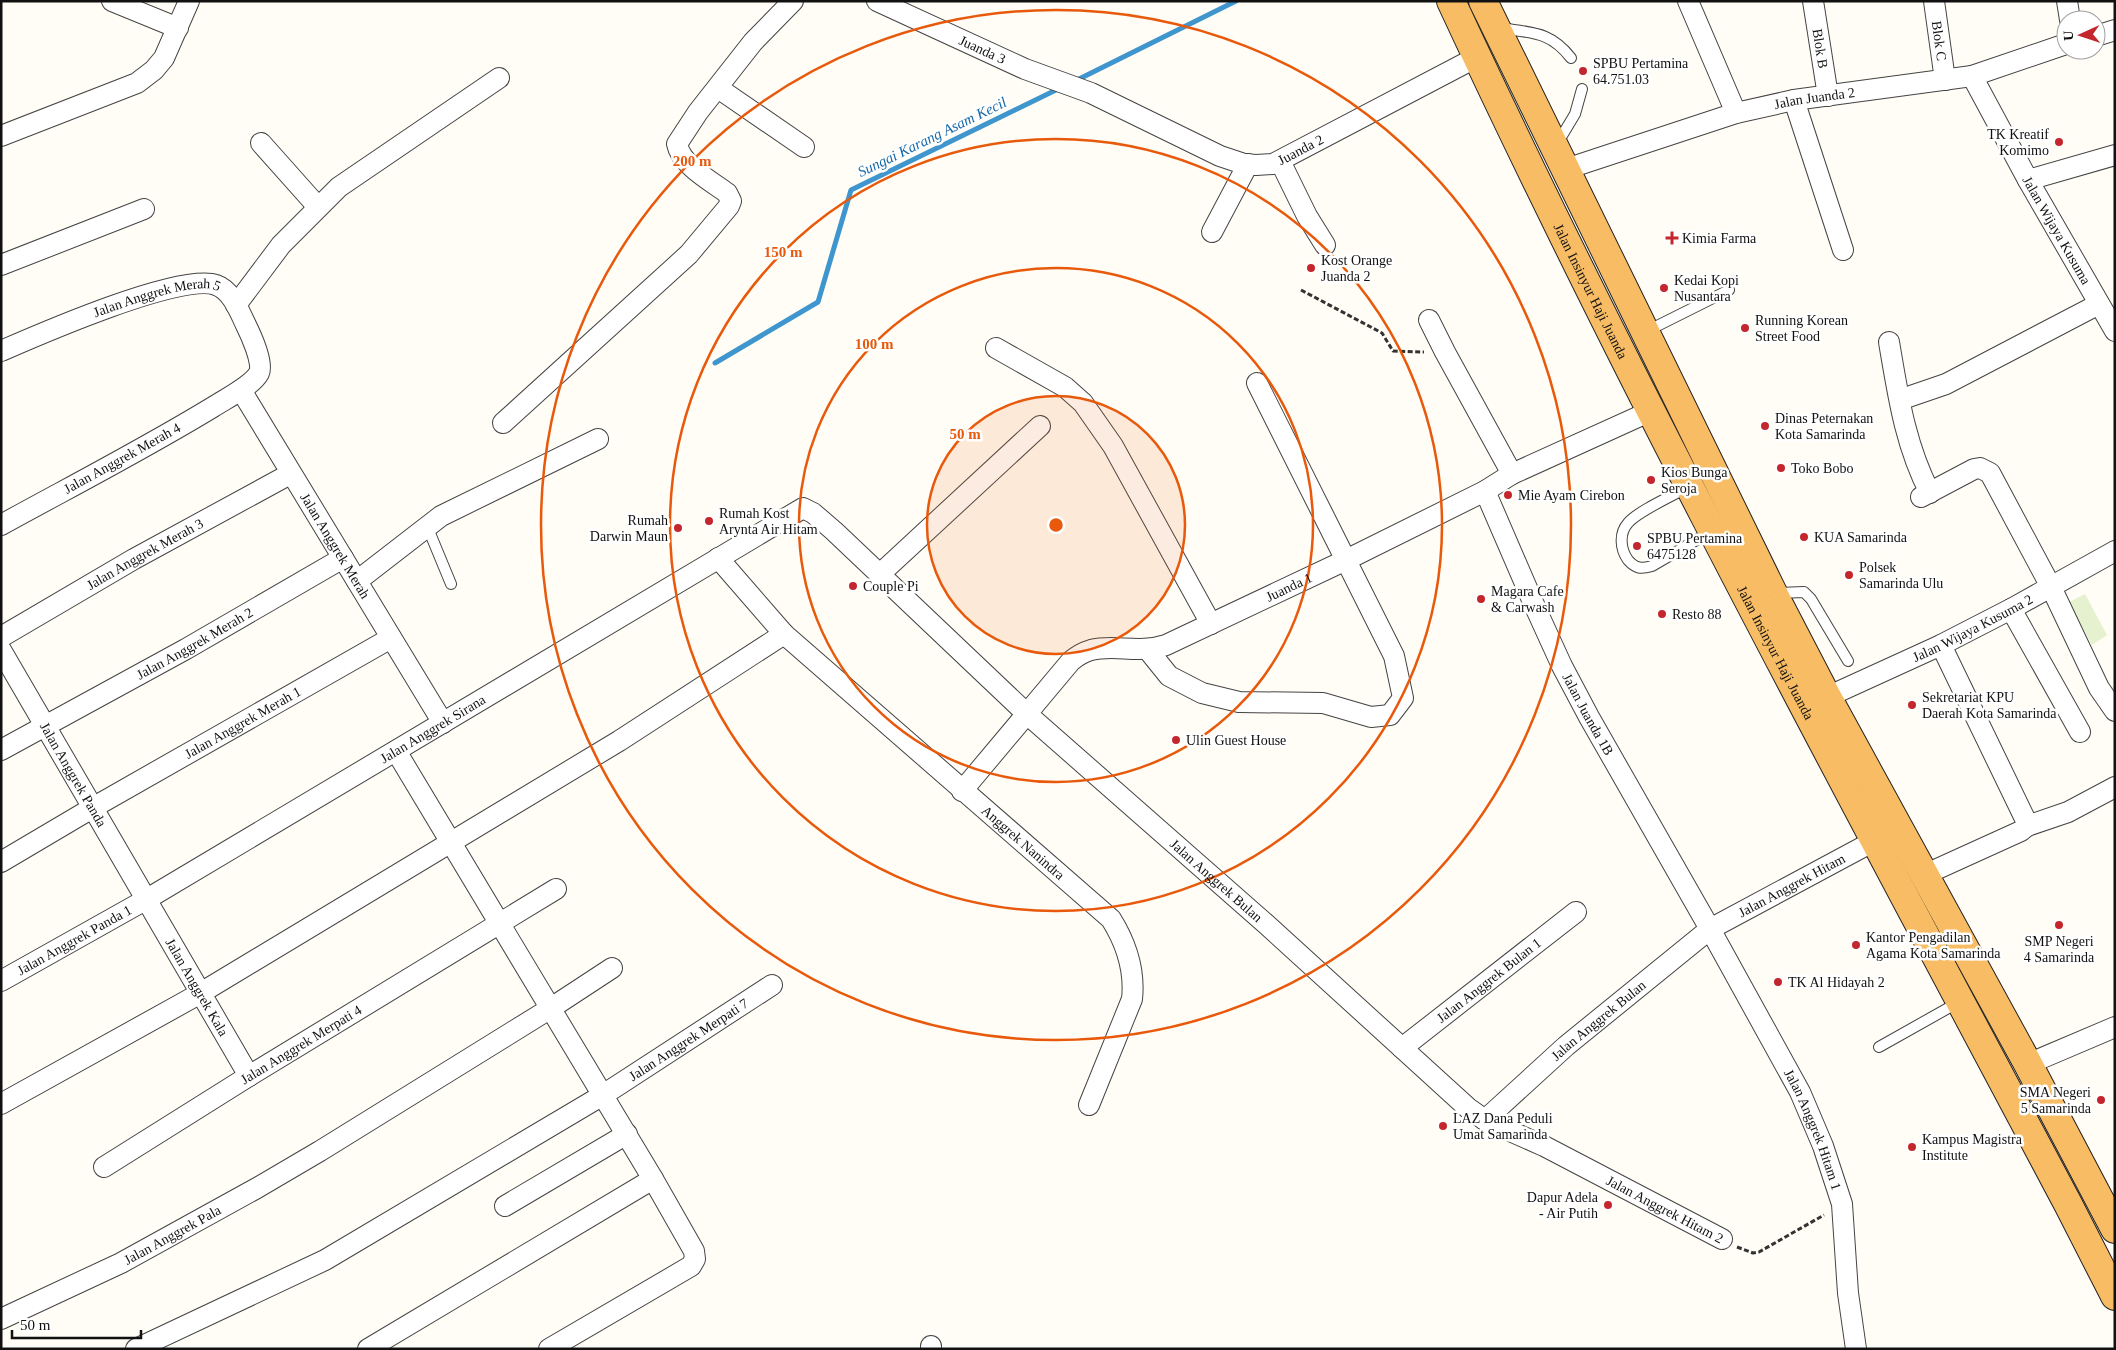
<svg xmlns="http://www.w3.org/2000/svg" width="2116" height="1350" viewBox="0 0 2116 1350" font-family="'Times New Roman',serif">
<style>
.pitch{fill:#e6f2cf}
.lines{fill:none;stroke-linecap:round;stroke-linejoin:round}
.stream{stroke:#3f96cf;stroke-width:5}
.service-casing{stroke:#444;stroke-width:12}
.minor-casing{stroke:#444;stroke-width:22}
.trunk-casing{stroke:#222;stroke-width:30}
.path{stroke:#333;stroke-width:3;stroke-dasharray:5 2.5;stroke-linecap:butt}
.service{stroke:#fff;stroke-width:10}
.minor{stroke:#fff;stroke-width:20}
.trunk{stroke:#f7bc64;stroke-width:28}
.ring{fill:none;stroke:#e8590c;stroke-width:2.5}
.poi-dot{fill:#c4262e;stroke:#fff;stroke-width:2}
.labels{text-anchor:middle;stroke-width:5;stroke-linejoin:round;paint-order:stroke}
.street-label{font-size:14px;fill:#111;stroke:#fff}
.poi-label{font-size:14px;fill:#111;stroke:#fff;text-anchor:start}
.water-label{font-size:15px;font-style:italic;fill:#1768a6;stroke:#fff}
.centre{fill:#e8590c;stroke:#fff;stroke-width:2.5}
.ring-label{font-size:15px;text-anchor:middle;font-weight:bold;fill:#e8590c;stroke:#fff;stroke-width:5;stroke-linejoin:round;paint-order:stroke}
</style>
<rect width="100%" height="100%" fill="#fffdf5"/>
<path class="pitch" d="M2085,594L2107,635L2092,645L2069,602Z"/>
<g class="lines">
<path class="stream" d="M1075,81L1236,1
M715,363L818,302L851,190L1060,88"/>
<g class="service-casing">
<path id="service" d="M1500,28C1532,33 1550,31 1571,58
M1557,144L1575,114L1582,89
M1647,331L1729,290
M1688,487C1674,495 1638,511 1628,523C1619,533 1620,549 1628,560C1636,569 1641,569 1652,566L1712,531
M427,526L451,584
M1775,593L1804,592L1811,599L1848,661
M1879,1047L1959,1002"/>
</g>
<g class="minor-casing">
<g id="minor">
<path d="M112,1L178,28"/>
<path id="s1" d="M877,1L1025,69L1091,93L1220,156L1244,164L1256,165L1273,164L1477,57"/>
<path d="M1688,1L1736,113"/>
<path id="s2" d="M1813,1L1828,96"/>
<path id="s3" d="M1934,1L1945,80"/>
<path d="M2067,1L2070,20"/>
<path d="M2096,36L2115,30"/>
<path id="s4" d="M1972,76L2028,180L2115,331"/>
<path d="M718,88L804,147"/>
<path d="M1794,100L1843,250"/>
<path d="M1,136L137,83L154,70L164,58L189,1"/>
<path d="M261,143L318,207"/>
<path d="M1280,161L1307,216L1325,245"/>
<path id="s5" d="M1566,169L1736,113L1794,100L1972,76L2066,44"/>
<path d="M2028,180L2115,155"/>
<path d="M1212,232L1248,164"/>
<path d="M1,265L144,209"/>
<path d="M236,305L281,245L339,187L499,78"/>
<path d="M1429,320L1445,352L1512,474"/>
<path d="M1889,342C1898,395 1905,445 1930,493"/>
<path d="M996,348L1065,387L1083,403L1113,446L1211,624"/>
<path id="s6" d="M1,351C40,334 182,272 216,285C231,290 239,310 245,323C250,333 264,363 259,373C252,386 225,399 213,407C144,449 72,486 1,525"/>
<path id="s7" d="M241,390L443,723"/>
<path d="M1908,397L1946,384L2099,304"/>
<path d="M503,423L689,254L729,206L731,201L727,193C711,181 681,165 677,144L698,112L753,42L793,1"/>
<path id="s8" d="M1485,491L1536,609L1562,666L1589,717L1710,929L1800,1092L1823,1146L1842,1204L1848,1293L1856,1349"/>
<path d="M1921,497L1974,469L1980,468L1990,473L2051,587L2099,688L2115,711"/>
<path id="s9" d="M718,558L784,634L1111,919C1126,943 1135,971 1132,999L1089,1105"/>
<path d="M880,574L1040,426"/>
<path d="M357,581L441,516L598,439"/>
<path d="M2011,609L2080,732"/>
<path id="s10" d="M1,637L134,559L290,474"/>
<path id="s11" d="M1,650L249,1076"/>
<path d="M1148,650L1169,676L1202,693L1239,702L1323,703L1371,717L1390,715L1403,698L1394,656L1257,383"/>
<path id="s12" d="M1827,697L1941,645L2011,609L2115,551"/>
<path id="s13" d="M1,750L186,649L343,558"/>
<path d="M396,751L653,1179L694,1251L695,1259L691,1266L549,1349"/>
<path id="s14" d="M962,791L1071,661C1077,656 1084,652 1091,650C1115,644 1139,654 1166,645L1346,560L1485,491L1512,474L1651,411"/>
<path d="M2027,826L2068,812L2115,787"/>
<path id="s15" d="M1,862L94,807L391,638"/>
<path d="M1924,875L2021,831L2028,825L1941,645"/>
<path id="s16" d="M1,981L147,899L803,508L813,513L834,531L1027,714L1266,924L1468,1108L1485,1120L1566,1046L1710,929L1874,841"/>
<path id="s17" d="M1402,1048L1576,912"/>
<path d="M2028,1064L2115,1027"/>
<path d="M1,1104L199,994L619,741L784,634"/>
<path id="s18" d="M1485,1120L1544,1146L1722,1239"/>
<path id="s19" d="M104,1167L249,1076L556,889"/>
<path d="M505,1206L627,1134"/>
<path id="s20" d="M1,1319L121,1263L257,1188L320,1151L551,1008L612,968"/>
<path id="s21" d="M136,1349L325,1260L603,1095L772,985"/>
<path d="M368,1349L653,1179"/>
<path d="M931,1349V1346"/>
</g>
</g>
<g class="trunk-casing">
<g id="trunk">
<path id="s22" d="M1451,1C1641,410 1857,806 2068,1204L2115,1296"/>
<path d="M1483,1L1775,597L1827,697L2028,1064L2115,1229"/>
</g>
</g>
<path class="path" d="M1301,290L1382,333L1393,351L1424,352
M1737,1247L1753,1253L1759,1252L1824,1215"/>
<use href="#service" class="service"/>
<use href="#minor" class="minor"/>
<use href="#trunk" class="trunk"/>
</g>
<circle cx="1056" cy="525" r="129" fill="#e8590c" fill-opacity=".12"/>
<g class="ring">
<circle cx="1056" cy="525" r="129"/>
<circle cx="1056" cy="525" r="257"/>
<circle cx="1056" cy="525" r="386"/>
<circle cx="1056" cy="525" r="515"/>
</g>
<g class="poi-dot">
<circle cx="1583" cy="71" r="5"/>
<circle cx="2059" cy="142" r="5"/>
<path d="M1669.5 230.5h5v5h5v5h-5v5h-5v-5h-5v-5h5z"/>
<circle cx="1311" cy="268" r="5"/>
<circle cx="1664" cy="288" r="5"/>
<circle cx="1745" cy="328" r="5"/>
<circle cx="1765" cy="426" r="5"/>
<circle cx="1781" cy="468" r="5"/>
<circle cx="1651" cy="480" r="5"/>
<circle cx="1508" cy="495" r="5"/>
<circle cx="709" cy="521" r="5"/>
<circle cx="678" cy="528" r="5"/>
<circle cx="1804" cy="537" r="5"/>
<circle cx="1637" cy="546" r="5"/>
<circle cx="1849" cy="575" r="5"/>
<circle cx="853" cy="586" r="5"/>
<circle cx="1481" cy="599" r="5"/>
<circle cx="1662" cy="614" r="5"/>
<circle cx="1912" cy="705" r="5"/>
<circle cx="1176" cy="740" r="5"/>
<circle cx="2059" cy="925" r="5"/>
<circle cx="1856" cy="945" r="5"/>
<circle cx="1778" cy="982" r="5"/>
<circle cx="2101" cy="1100" r="5"/>
<circle cx="1443" cy="1126" r="5"/>
<circle cx="1912" cy="1147" r="5"/>
<circle cx="1608" cy="1205" r="5"/>
</g>
<g class="labels">
<g class="street-label">
<text dy="5" stroke="none"><textPath href="#s3" startOffset="40">Blok C</textPath></text>
<text dy="5" stroke="none"><textPath href="#s2" startOffset="48">Blok B</textPath></text>
<text dy="5" stroke="none"><textPath href="#s1" startOffset="116">Juanda 3</textPath></text>
<text dy="5" stroke="none"><textPath href="#s5" startOffset="259">Jalan Juanda 2</textPath></text>
<text dy="5" stroke="none"><textPath href="#s1" startOffset="462">Juanda 2</textPath></text>
<text dy="5" stroke="none"><textPath href="#s4" startOffset="176">Jalan Wijaya Kusuma</textPath></text>
<text dy="5" stroke="none"><textPath href="#s22" startOffset="322">Jalan Insinyur Haji Juanda</textPath></text>
<text dy="5" stroke="none"><textPath href="#s6" startOffset="166">Jalan Anggrek Merah 5</textPath></text>
<text transform="translate(122 458) rotate(-29)" y="5">Jalan Anggrek Merah 4</text>
<text dy="5" stroke="none"><textPath href="#s7" startOffset="182">Jalan Anggrek Merah</textPath></text>
<text dy="5" stroke="none"><textPath href="#s10" startOffset="166">Jalan Anggrek Merah 3</textPath></text>
<text dy="5" stroke="none"><textPath href="#s14" startOffset="404">Juanda 1</textPath></text>
<text dy="5" stroke="none"><textPath href="#s12" startOffset="161">Jalan Wijaya Kusuma 2</textPath></text>
<text dy="5" stroke="none"><textPath href="#s13" startOffset="221">Jalan Anggrek Merah 2</textPath></text>
<text dy="5" stroke="none"><textPath href="#s22" startOffset="728">Jalan Insinyur Haji Juanda</textPath></text>
<text dy="5" stroke="none"><textPath href="#s8" startOffset="246">Jalan Juanda 1B</textPath></text>
<text dy="5" stroke="none"><textPath href="#s15" startOffset="279">Jalan Anggrek Merah 1</textPath></text>
<text dy="5" stroke="none"><textPath href="#s16" startOffset="500">Jalan Anggrek Sirana</textPath></text>
<text dy="5" stroke="none"><textPath href="#s11" startOffset="144">Jalan Anggrek Panda</textPath></text>
<text dy="5" stroke="none"><textPath href="#s9" startOffset="418">Anggrek Nanindra</textPath></text>
<text dy="5" stroke="none"><textPath href="#s16" startOffset="1488">Jalan Anggrek Bulan</textPath></text>
<text dy="5" stroke="none"><textPath href="#s16" startOffset="2236">Jalan Anggrek Hitam</textPath></text>
<text dy="5" stroke="none"><textPath href="#s16" startOffset="84">Jalan Anggrek Panda 1</textPath></text>
<text dy="5" stroke="none"><textPath href="#s17" startOffset="110">Jalan Anggrek Bulan 1</textPath></text>
<text dy="5" stroke="none"><textPath href="#s11" startOffset="390">Jalan Anggrek Kala</textPath></text>
<text dy="5" stroke="none"><textPath href="#s16" startOffset="1999">Jalan Anggrek Bulan</textPath></text>
<text dy="5" stroke="none"><textPath href="#s21" startOffset="634">Jalan Anggrek Merpati 7</textPath></text>
<text dy="5" stroke="none"><textPath href="#s19" startOffset="232">Jalan Anggrek Merpati 4</textPath></text>
<text dy="5" stroke="none"><textPath href="#s8" startOffset="719">Jalan Anggrek Hitam 1</textPath></text>
<text dy="5" stroke="none"><textPath href="#s18" startOffset="201">Jalan Anggrek Hitam 2</textPath></text>
<text dy="5" stroke="none"><textPath href="#s20" startOffset="191">Jalan Anggrek Pala</textPath></text>
</g>
<g class="poi-label">
<text x="1593" y="68">SPBU Pertamina<tspan x="1593" dy="16">64.751.03</tspan></text>
<text x="2049" y="139" text-anchor="end">TK Kreatif<tspan x="2049" dy="16">Komimo</tspan></text>
<text x="1682" y="243">Kimia Farma</text>
<text x="1321" y="265">Kost Orange<tspan x="1321" dy="16">Juanda 2</tspan></text>
<text x="1674" y="285">Kedai Kopi<tspan x="1674" dy="16">Nusantara</tspan></text>
<text x="1755" y="325">Running Korean<tspan x="1755" dy="16">Street Food</tspan></text>
<text x="1775" y="423">Dinas Peternakan<tspan x="1775" dy="16">Kota Samarinda</tspan></text>
<text x="1791" y="473">Toko Bobo</text>
<text x="1661" y="477">Kios Bunga<tspan x="1661" dy="16">Seroja</tspan></text>
<text x="1518" y="500">Mie Ayam Cirebon</text>
<text x="719" y="518">Rumah Kost<tspan x="719" dy="16">Arynta Air Hitam</tspan></text>
<text x="668" y="525" text-anchor="end">Rumah<tspan x="668" dy="16">Darwin Maun</tspan></text>
<text x="1814" y="542">KUA Samarinda</text>
<text x="1647" y="543">SPBU Pertamina<tspan x="1647" dy="16">6475128</tspan></text>
<text x="1859" y="572">Polsek<tspan x="1859" dy="16">Samarinda Ulu</tspan></text>
<text x="863" y="591">Couple Pi</text>
<text x="1491" y="596">Magara Cafe<tspan x="1491" dy="16">&amp; Carwash</tspan></text>
<text x="1672" y="619">Resto 88</text>
<text x="1922" y="702">Sekretariat KPU<tspan x="1922" dy="16">Daerah Kota Samarinda</tspan></text>
<text x="1186" y="745">Ulin Guest House</text>
<text x="1866" y="942">Kantor Pengadilan<tspan x="1866" dy="16">Agama Kota Samarinda</tspan></text>
<text x="2059" y="946" text-anchor="middle">SMP Negeri<tspan x="2059" dy="16">4 Samarinda</tspan></text>
<text x="1788" y="987">TK Al Hidayah 2</text>
<text x="2091" y="1097" text-anchor="end">SMA Negeri<tspan x="2091" dy="16">5 Samarinda</tspan></text>
<text x="1453" y="1123">LAZ Dana Peduli<tspan x="1453" dy="16">Umat Samarinda</tspan></text>
<text x="1922" y="1144">Kampus Magistra<tspan x="1922" dy="16">Institute</tspan></text>
<text x="1598" y="1202" text-anchor="end">Dapur Adela<tspan x="1598" dy="16">- Air Putih</tspan></text>
</g>
<g class="water-label">
<text transform="translate(932 137) rotate(-26)" y="5">Sungai Karang Asam Kecil</text>
</g>
</g>
<circle cx="1056" cy="525" r="8" class="centre"/>
<g class="ring-label">
<text x="692" y="166">200 m</text>
<text x="783" y="257">150 m</text>
<text x="874" y="349">100 m</text>
<text x="965" y="439">50 m</text>
</g>
<rect width="2116" height="1350" fill="none" stroke="#111111" stroke-width="5"/>
<g transform="translate(2081 35) rotate(267)"><circle r="24" fill="#ffffff" stroke="#a0a0a0"/>
<path d="M0-4L9 19L0 12L-9 19Z" fill="#c4262e"/>
<text y="-8" font-size="14" font-weight="bold" text-anchor="middle" fill="#111111">U</text>
</g>
<path d="M12 1330v8h129v-8" fill="none" stroke="#111111" stroke-width="2.5"/>
<text x="20" y="1330" font-size="15" fill="#111111" stroke="#ffffff" stroke-width="4" paint-order="stroke">50 m</text>
</svg>
